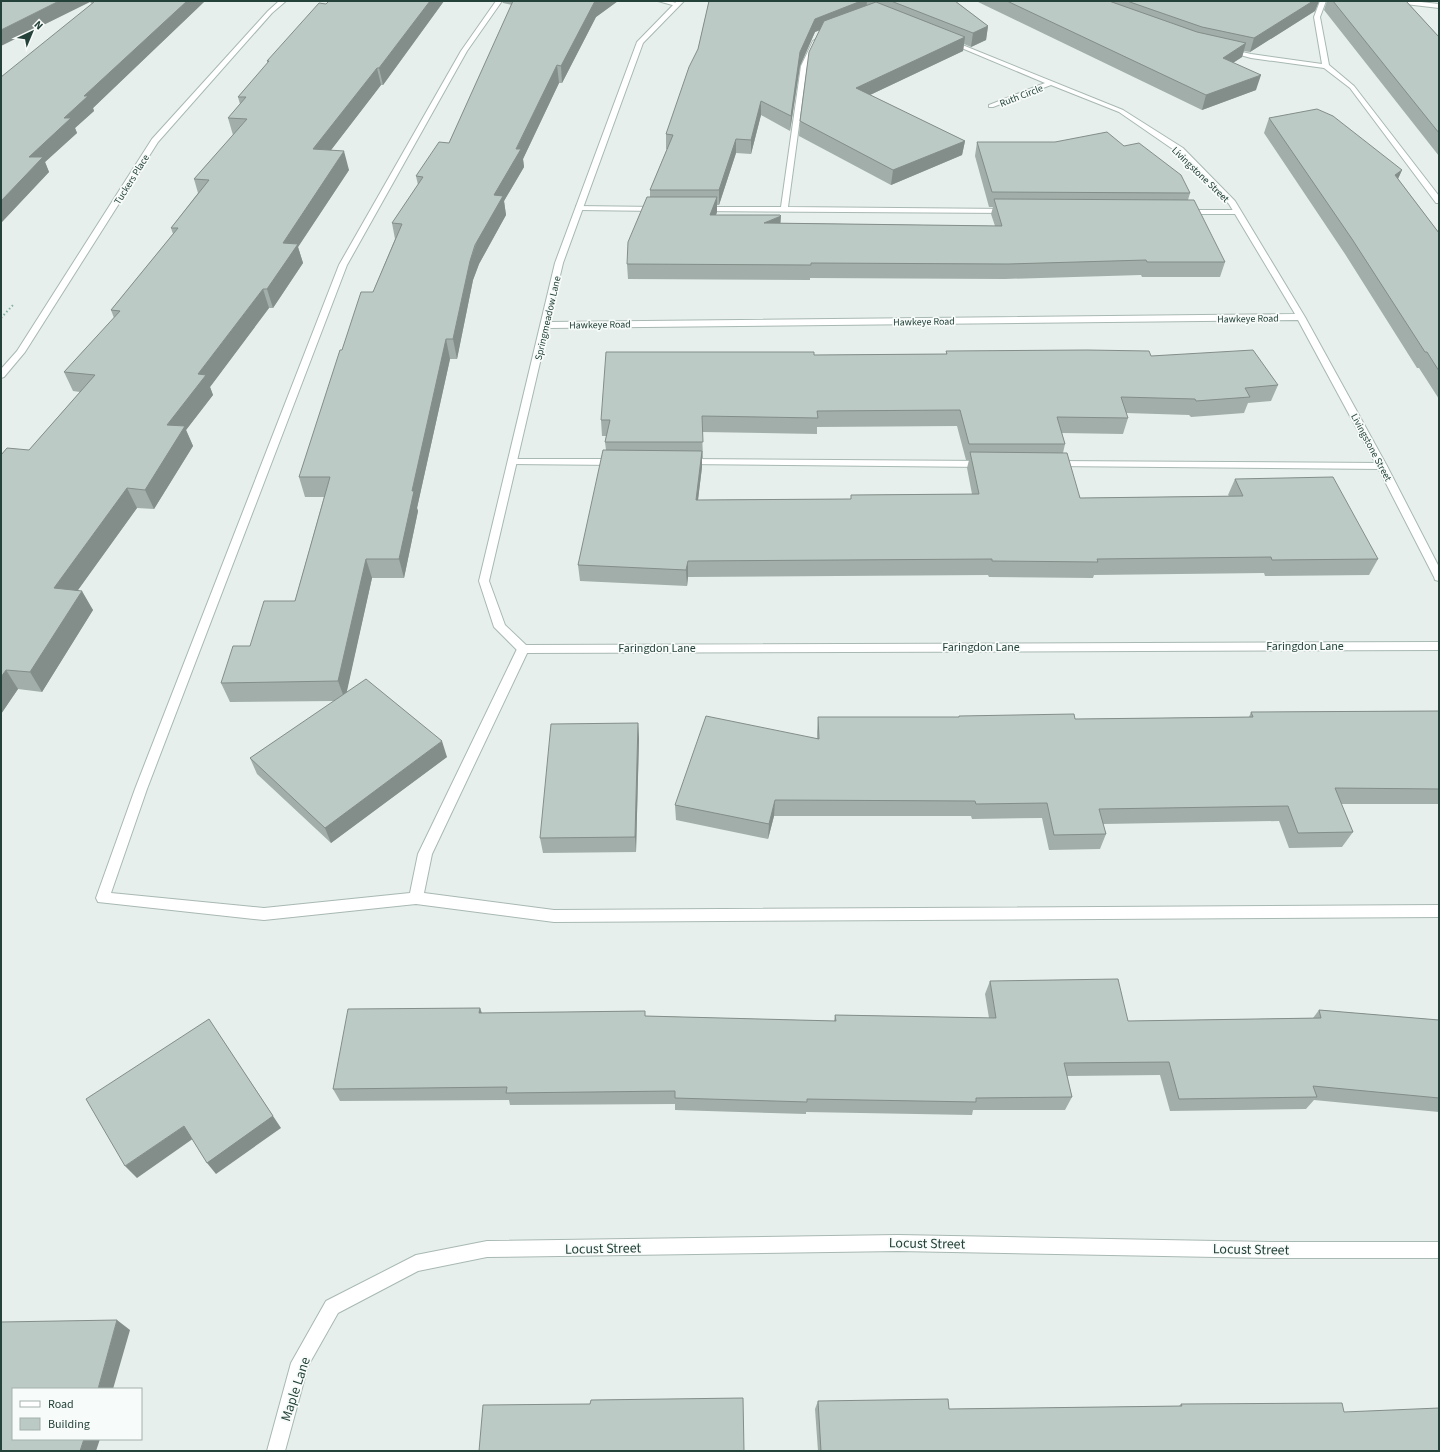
<svg xmlns="http://www.w3.org/2000/svg" width="1440" height="1452" viewBox="0 0 1440 1452" font-family="'Source Sans 3',sans-serif">
<style>
.lines{fill:none;stroke-linecap:round;stroke-linejoin:round}
.lane-casing{stroke:#a8b8b2;stroke-width:2}
.street-casing{stroke:#a8b8b2;stroke-width:2}
.path{stroke:#86b3a5;stroke-width:2;stroke-dasharray:1.5 2.5;stroke-linecap:butt}
.lane{fill:#fff;fill-rule:evenodd}
.street{fill:#fff;fill-rule:evenodd}
.wall{fill:#a1aea9;fill-rule:evenodd}
.shaded-wall{fill:#838d89}
.building{fill:#bbcac4;stroke:#838d89}
.labels{text-anchor:middle;stroke-width:3.5;stroke-linejoin:round;paint-order:stroke}
.far-street-label{font-size:10px;fill:#24423a;stroke:#f7fbf9}
.street-label{font-size:12px;fill:#24423a;stroke:#f7fbf9}
.near-street-label{font-size:14px;fill:#24423a;stroke:#f7fbf9}
</style>
<rect width="100%" height="100%" fill="#e6efeb"/>
<g class="lines">
<g class="lane-casing">
<path id="lane" d="M496,1H502L467,51L347,265L147,789L111,893L264,908L410,893L418,854L517,649L519,646L523,645L527,646L529,649L432,854L424,893L554,910L1439,905V917L554,922L416,904L264,920L98,902L96,898L135,789L339,265L461,51Z
M658,1H670L679,4L676,6Z
M1320,1H1326L1320,17L1329,65L1354,86L1439,196V203H1436L1350,88L1324,68L1251,58L1226,51L1229,49L1251,54L1322,64L1314,17Z
M816,39L819,41L807,66L788,207L1008,209L1012,211L1011,213L697,211L696,209L700,207H781L801,66L813,41Z
M576,206L658,207L662,209L658,211L579,210H576Z
M1181,210H1237L1241,212L1237,214H1184L1180,212Z
M513,459H617L622,462L617,465L510,464L508,462Z
M687,459L985,461L990,464L985,467L684,464L682,462L684,460Z
M1055,461L1382,463L1387,466L1382,469L1052,466L1050,464Z"/>
</g>
<g class="street-casing">
<path id="street" d="M279,1H286L272,13L158,142L25,352L4,377L1,378V369L17,351L152,139L268,11Z
M677,1H684L643,43L563,263L549,322L1295,314L1229,204L1177,152L1119,112L1051,85L993,107H989V105L1045,83L945,41L950,40L1123,110L1183,148L1235,201L1305,317L1387,466L1439,567V581L1435,580L1434,577L1377,466L1298,320L548,328L489,581L505,625L526,645L1439,642V650L523,653L519,652L494,627L479,581L555,263L637,42Z
M1394,1H1412L1439,4V8L1397,3Z
M898,1235L1270,1242H1439V1258H1270L898,1251L487,1257L418,1271L338,1313L308,1366L285,1451H267L291,1363L326,1301L416,1255L487,1241Z"/>
</g>
<path class="path" d="M1,318L13,305"/>
<use href="#lane" class="lane"/>
<use href="#street" class="street"/>
</g>
<path class="wall" d="M1,1H205L93,108L94,111L75,128L77,133L45,162L49,172L1,223L92,4L90,2Z
M329,1H444L383,85H381L331,150L349,170L298,247L303,263L273,308H269L210,387L213,395L186,430L193,446L154,509L137,508L78,590L93,610L42,692L18,689L1,714L29,450L80,392L73,391L64,372L114,318L111,310L173,234L171,228L198,193L194,179L233,135L228,118L240,104L238,97L268,63L267,61Z
M502,1H618L596,17L562,83H559L523,159L524,167L504,201L506,215L479,264L473,280L457,359H450L417,508L418,511L404,578H372L346,693L447,757L331,843L257,774L250,758L335,701L230,702L221,683L250,646L295,601L324,497H305L299,477L342,350L373,292L395,239L392,223L418,185L416,176L449,143L512,5L503,3Z
M709,1H955L988,26L986,40L971,47L964,44L963,51L870,95L965,141L962,155L891,185L799,136L800,121L820,30L815,32L800,66L790,131L761,115L751,154L736,153L719,205H717V212L716,215L780,223L995,226L991,214L993,207H989L975,156L977,142L1124,146L1190,193L1188,200L1225,262L1220,277H1142L1141,275L1005,279L810,278V280L628,279L627,264L650,197V190L667,149H666V134L698,49Z
M976,1H1319L1315,11L1250,52L1244,51L1242,57L1233,63L1256,90L1202,110Z
M1327,1H1406L1439,37V156L1324,10Z
M1269,118L1402,170L1398,179L1439,233V399L1419,368H1417L1345,254L1264,133Z
M946,351L1151,356L1278,385L1271,401L1248,403L1244,413L1191,417L1189,415L1126,413L1128,418L1123,434L1062,433L1065,444L1063,453L1080,498L1229,496L1228,495L1235,479L1378,559L1369,575L1265,576L1264,573L1094,575L1093,578L989,577L988,575L688,577L687,586L580,581L578,565L606,450L605,442L606,436H602L601,420L814,355L946,354ZM957,426L966,460H969L967,468L972,494L851,495V499L698,500L702,467V458H703L702,432L817,434V427Z
M1439,711V804H1341L1353,832L1342,847L1289,848L1279,821L1103,824L1106,834L1100,849L1049,850L1042,818L972,819L971,816H774L768,839L676,820L675,805L817,738V732L818,717H959V716L1075,719L1249,717L1251,712Z
M638,723L639,739L636,852L543,853L540,838Z
M990,981L1128,1021L1313,1018L1319,1010L1439,1020V1112L1314,1100L1306,1109L1170,1111L1160,1075L1067,1076L1072,1097L1065,1110H973L972,1115L806,1112V1114L675,1110V1104L510,1105L509,1100L340,1101L333,1089L480,1008L482,1013L645,1011V1016L834,1021L835,1015L989,1018L985,994Z
M818,1401L949,1409L1179,1406L1181,1404L1344,1412L1439,1451H818L815,1409Z"/>
<path class="shaded-wall" d="M59,1H90V2L1,46V30Z
M187,1H205L93,108L94,111L75,128L77,133L45,162L49,172L1,223V201L29,157L84,96Z
M430,1H444L383,85L379,68Z
M595,1H618L596,17L562,83L561,66Z
M861,1H867L866,12L815,32L800,66L790,131L791,116L800,52L815,19Z
M1313,1H1319L1315,11L1250,52L1254,38Z
M988,26L986,40L971,47L973,33Z
M965,37L963,51L855,102L856,88Z
M1246,43L1242,57L1219,72L1223,58Z
M557,65L559,83L523,159L524,167L504,201L506,215L479,264L473,280L457,359L453,339L470,261L494,195Z
M377,68L381,85L318,167L313,149Z
M1261,75L1256,90L1202,110L1206,95Z
M761,101V115L751,154V140Z
M736,139V153L719,205V190Z
M965,141L962,155L891,185L893,170Z
M344,151L349,170L298,247L303,263L273,308L267,289L283,243Z
M1402,170L1395,185V175Z
M717,197V212L710,230V215Z
M781,216L780,231L764,223Z
M263,289L269,308L210,387L213,395L186,430L193,446L154,509L145,490L167,425L198,374Z
M446,339L450,359L417,508L418,511L404,578L399,559L412,491Z
M702,451V467L696,516V500Z
M127,488L137,508L65,608L54,588Z
M366,559L372,578L345,700L338,681Z
M688,561V577L687,586L686,570Z
M82,591L93,610L42,692L30,672Z
M6,670L18,689L1,714V677Z
M638,723L639,739L636,852L635,837Z
M442,741L447,757L331,843L325,828Z
M775,800L774,816L768,839L769,824Z
M480,1008L484,1021L479,1013Z
M218,1033L281,1128L216,1174L207,1163Z
M184,1126L194,1138L137,1178L125,1166Z
M117,1320L130,1330L113,1389H98Z
M84,1439H100L96,1451H80Z"/>
<path class="building" d="M1,1H59L1,30Z
M93,1H187L84,96H88L64,118H71L29,157H43L1,201V77L94,2Z
M329,1H430L379,68H377L313,149L344,151L283,243L298,244L267,289H263L198,374L206,375L167,425L185,426L145,490L127,488L54,588L82,591L30,672L6,670L1,677V455L7,448L29,450L95,375L64,372L120,311L111,310L178,228H171L209,180L194,179L247,119L228,118L246,97H238L269,61H267L319,3L326,4Z
M513,1H595L561,66L557,65L516,149H521L494,195L503,196L475,245L470,261L453,339H446L412,491H414L399,559H366L338,681L221,683L233,646H250L264,601H295L330,477H299L340,350H342L361,292H373L402,224L392,223L423,177L416,176L439,142L449,143Z
M709,1H861L815,19L800,52L791,116L761,101L751,140L736,139L719,190H650L673,135L666,134L689,67L698,49Z
M891,1H955L988,26L973,33Z
M1007,1H1109L1197,32L1246,43L1223,58L1261,75L1206,95Z
M1127,1H1313L1254,38L1202,27Z
M1333,1H1406L1439,37V133Z
M876,2L965,37L856,88L965,141L893,170L800,121L809,52L824,21Z
M1317,109L1333,116L1402,170L1395,175L1439,233V371L1427,352H1425L1352,239L1269,118Z
M1107,132L1124,146L1139,143L1181,175L1190,193L992,192L977,142H1055Z
M647,197H717L710,215H780L781,216L764,223L1002,226L994,199L1194,200L1225,262H1147L1146,260L1008,264L811,263V265L627,264L628,242Z
M1087,350L1149,351L1151,356L1253,350L1278,385L1245,388L1250,397L1196,401L1195,399L1121,397L1128,418L1057,417L1065,444H969L960,410L817,411L818,418L702,416L703,442H605L610,420H601L606,352H814V355L947,354L946,351Z
M603,450L702,451L696,500L851,499V495L979,494L970,452L1067,453L1080,498L1243,496L1235,479L1333,477L1378,559L1272,560L1271,557L1097,559L1098,562L992,561V559L688,561L686,570L578,565Z
M366,679L442,741L325,828L250,758Z
M1439,711V789L1335,788L1353,832L1298,833L1288,806L1099,809L1106,834L1054,835L1047,803L976,804L975,801L775,800L769,824L675,805L706,716L819,739L818,717H959V716L1074,714L1075,719L1253,717L1251,712Z
M638,723L635,837L540,838L551,724Z
M1118,979L1128,1021L1321,1018L1319,1010L1439,1020V1098L1313,1086L1317,1097L1179,1099L1169,1062L1064,1063L1072,1097L976,1098V1102L807,1099V1102L675,1098V1091L506,1093L507,1087L333,1089L348,1009L480,1008L479,1013L645,1011V1016L836,1021L835,1015L996,1018L990,981Z
M209,1019L273,1116L207,1163L184,1126L125,1166L86,1099Z
M117,1320L98,1389H13V1439H84L80,1451H1V1322Z
M743,1398L744,1451H479L483,1405L590,1404L591,1400Z
M948,1399L949,1409L1182,1406L1181,1404L1342,1403L1344,1412L1439,1408V1451H821L818,1401Z"/>
<g class="labels">
<g class="far-street-label">
<text transform="translate(1021 95) rotate(-21)" y="4">Ruth Circle</text>
<text transform="translate(1201 174) rotate(44)" y="4">Livingstone Street</text>
<text transform="translate(131 179) rotate(-58)" y="4">Tuckers Place</text>
<text transform="translate(547 318) rotate(-77)" y="4">Springmeadow Lane</text>
<text transform="translate(1248 318) rotate(-1)" y="4">Hawkeye Road</text>
<text transform="translate(924 321) rotate(-1)" y="4">Hawkeye Road</text>
<text transform="translate(600 324) rotate(-1)" y="4">Hawkeye Road</text>
<text transform="translate(1372 447) rotate(62)" y="4">Livingstone Street</text>
</g>
<g class="street-label">
<text x="1305" y="650">Faringdon Lane</text>
<text x="981" y="651">Faringdon Lane</text>
<text x="657" y="652">Faringdon Lane</text>
</g>
<g class="near-street-label">
<text transform="translate(927 1243) rotate(1)" y="5">Locust Street</text>
<text transform="translate(603 1248) rotate(-1)" y="5">Locust Street</text>
<text transform="translate(1251 1249) rotate(1)" y="5">Locust Street</text>
<text transform="translate(295 1389) rotate(-72)" y="5">Maple Lane</text>
</g>
</g>
<rect width="1440" height="1452" fill="none" stroke="#24423a" stroke-width="4"/>
<rect x="12" y="1388" width="130" height="52" fill="#f7fbf9" stroke="#a3b1ad"/>
<rect x="20" y="1401" width="20" height="6" fill="#ffffff" stroke="#a3b1ad"/>
<text x="48" y="1408" font-size="12" fill="#24423a">Road</text>
<rect x="20" y="1418" width="20" height="12" fill="#bbcac4" stroke="#a3b1ad"/>
<text x="48" y="1428" font-size="12" fill="#24423a">Building</text>
<g transform="translate(32 32) rotate(44)" stroke="#f7fbf9" stroke-width="3" paint-order="stroke">
<path d="M0-3L7 15L0 10L-7 15Z" fill="#24423a"/>
<text y="-6" font-size="11" font-weight="bold" text-anchor="middle" fill="#24423a">N</text>
</g>
</svg>
